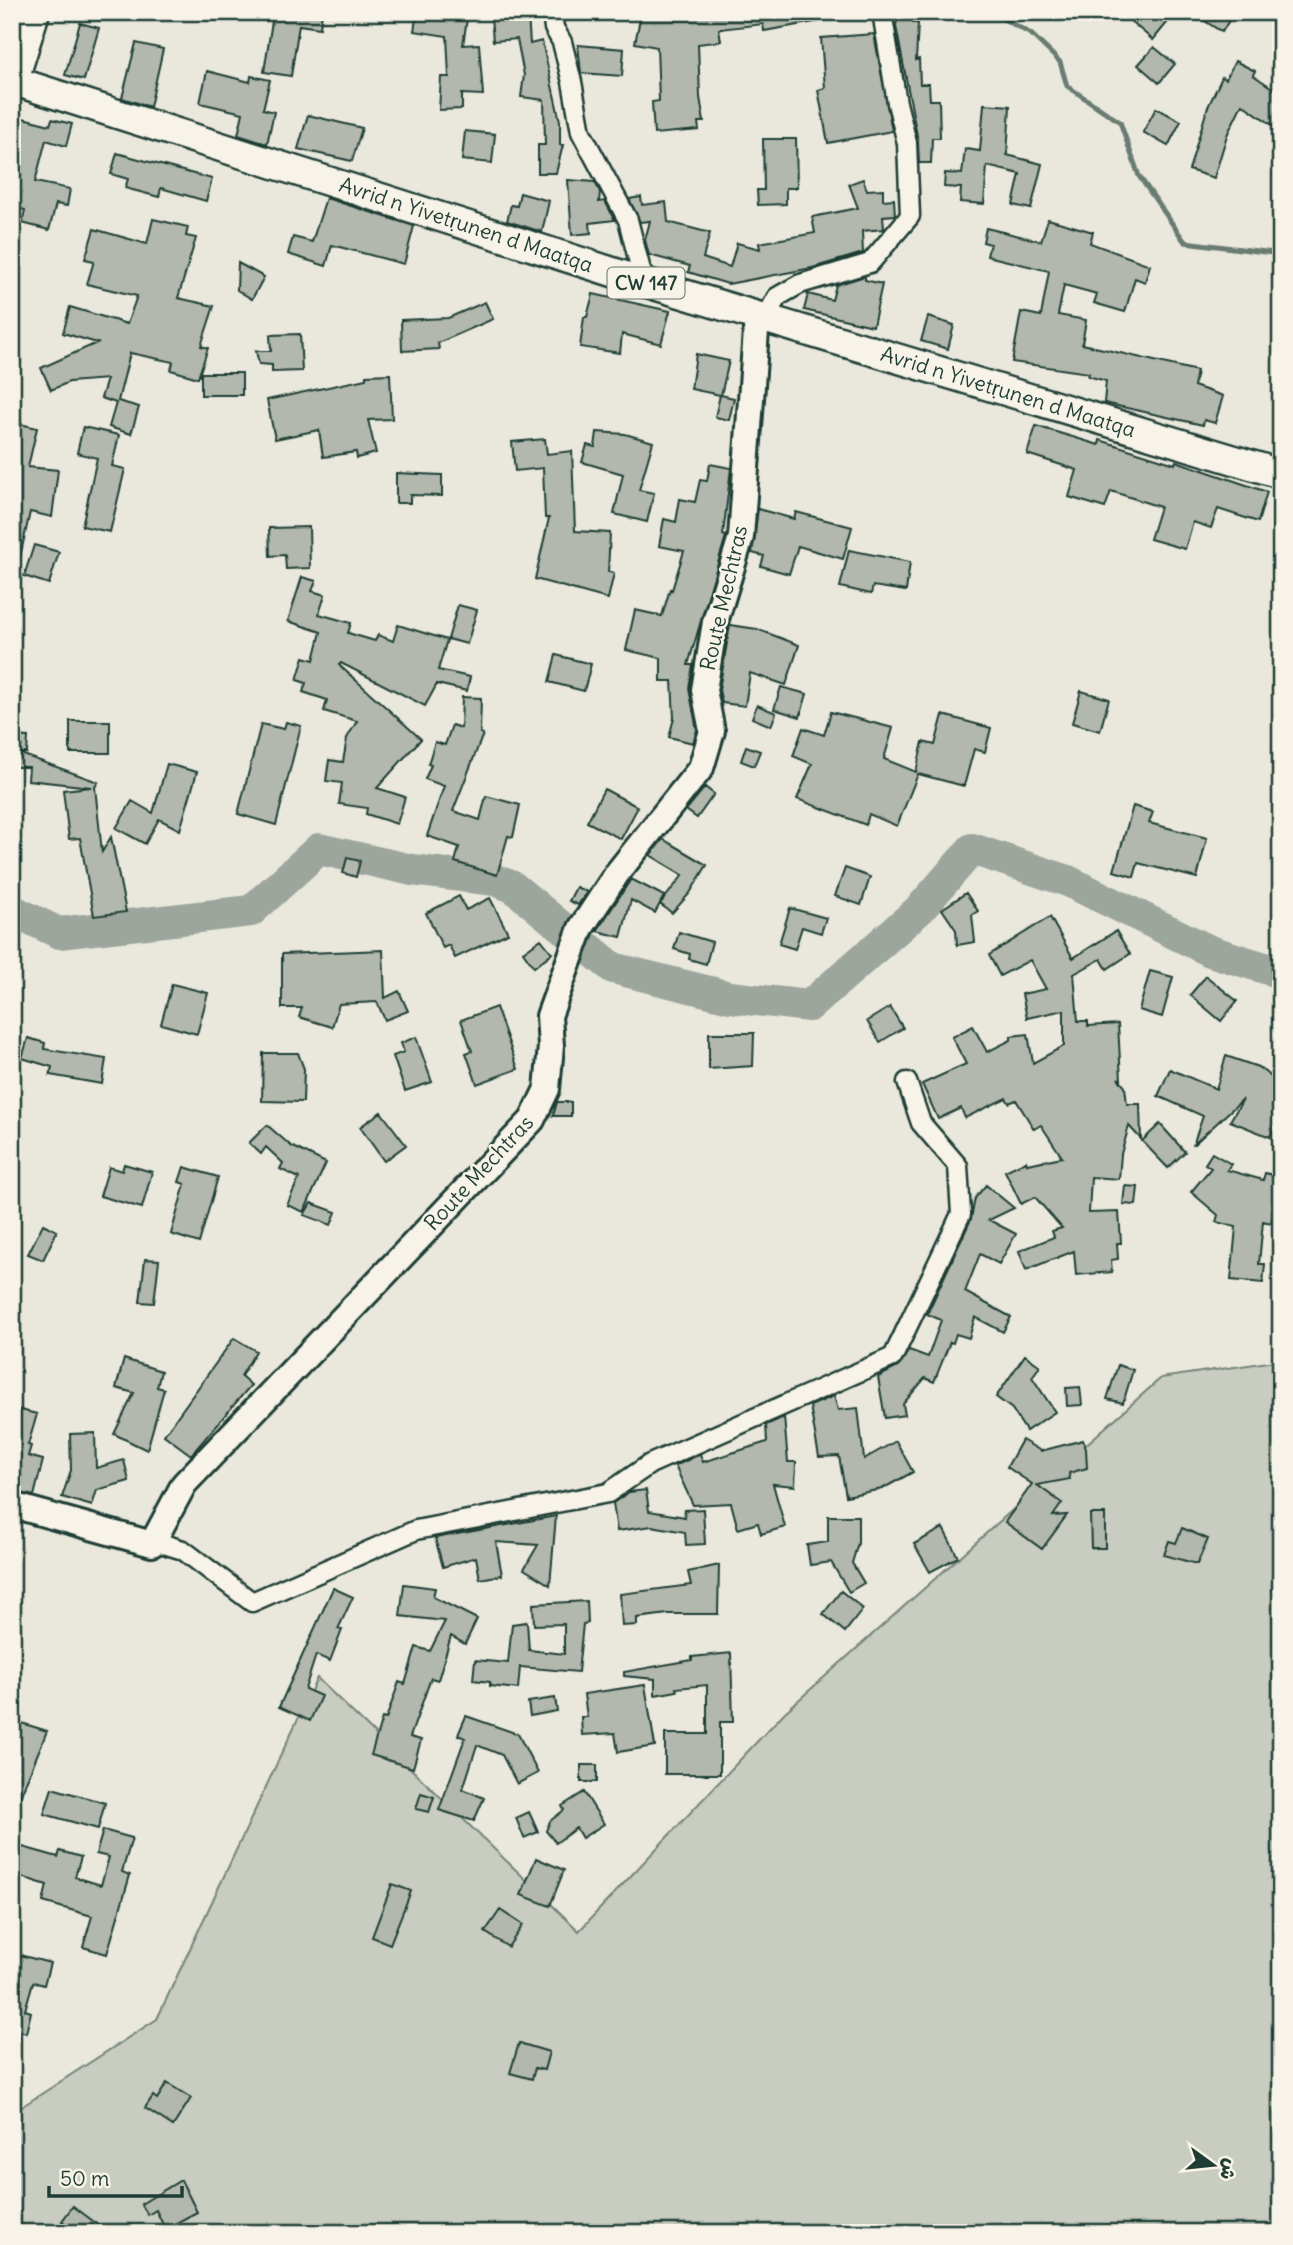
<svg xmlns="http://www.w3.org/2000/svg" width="1293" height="2245" viewBox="0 0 1293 2245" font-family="Delius,'Playpen Sans Arabic',sans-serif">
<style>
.green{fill:#c8ccc1;stroke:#74847a;stroke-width:2}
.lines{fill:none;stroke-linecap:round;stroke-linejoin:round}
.stream{stroke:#6a7c72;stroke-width:5}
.river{stroke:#9ca69c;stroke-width:32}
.building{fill:#b2b8ae;stroke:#1f3d34;stroke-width:2}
.street-casing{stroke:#1f3d34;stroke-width:23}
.secondary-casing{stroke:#1f3d34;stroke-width:30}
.primary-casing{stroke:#1f3d34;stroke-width:33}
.street{stroke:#f7f3e8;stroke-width:18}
.secondary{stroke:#f7f3e8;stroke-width:24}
.primary{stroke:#f7f3e8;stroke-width:28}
.labels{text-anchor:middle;stroke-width:5;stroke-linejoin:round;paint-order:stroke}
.shield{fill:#f7f3e8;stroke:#60746a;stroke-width:2}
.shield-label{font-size:19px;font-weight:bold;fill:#1f3d34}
.street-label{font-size:21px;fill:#1f3d34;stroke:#f7f3e8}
</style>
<rect width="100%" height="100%" fill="#eae8dd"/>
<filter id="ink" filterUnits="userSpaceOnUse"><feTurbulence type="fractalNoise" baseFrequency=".0143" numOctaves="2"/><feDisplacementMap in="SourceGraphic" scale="14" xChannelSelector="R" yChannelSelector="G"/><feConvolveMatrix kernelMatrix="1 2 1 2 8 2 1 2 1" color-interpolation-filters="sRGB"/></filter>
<g filter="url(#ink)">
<path class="green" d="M1281,1360V2233H12V2113L157,2019L317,1678L579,1931L784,1713L1161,1378Z"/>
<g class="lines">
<path class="stream" d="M991,12L1031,34L1060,62L1067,86L1120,122L1139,176L1185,242L1281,254"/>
<path class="river" d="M12,910L59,933L251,911L319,849L412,870L495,880L513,887L564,929
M590,949L613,968L730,997L809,1006L920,909L972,849L1068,881L1210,951L1281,973"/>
</g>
<path class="building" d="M270,12H322L320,28L299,25L291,76L264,72L272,21Z
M417,12H468L463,45L479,44L483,95L462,94V109L439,110L441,77H449L447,36L414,31Z
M711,12H825L826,20L764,31L763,24L719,29L721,41L698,44L700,97L704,122H698L699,130L654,134L652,102L659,101L657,47L635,43L641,14Z
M898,12H914L913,23H918L916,60L919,59L920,84H929L930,100H939L940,138H932L931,163H919L918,141L896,26Z
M1136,12H1176L1153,40L1129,20Z
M1191,12H1234L1222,32Z
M528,14L530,44L542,41L560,121V145H563L556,173H538V145H545L544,100L521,97L524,75L517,39L493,41L491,17Z
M80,23L99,28L84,80L65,75Z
M874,34L892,131L828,143L818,90L825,88L821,38Z
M136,43L163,49L150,107L122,98Z
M578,45L624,49L622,76L581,73Z
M1154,47L1175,64L1159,83L1138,65Z
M1235,61L1255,71L1253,75L1281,94V131L1242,104L1227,135L1214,178L1189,170L1207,109L1222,77L1226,79Z
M207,71L250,82L251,76L270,80L263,109L274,112L267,144L238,135L243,113L200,103Z
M984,104L1010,106L1007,155L1042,164L1031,209L1013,205L1020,174L987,166L984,204L960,202L961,188L944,187L945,173L962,174L965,149L980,151Z
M1156,108L1181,121L1168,146L1143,132Z
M308,115L362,128L352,161L298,149Z
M19,117L50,125L52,119L72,124L66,146L46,140L35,182L70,189L67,206L56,204L49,230L22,223L25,210L12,207V144Z
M465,131L495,134L492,163L462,160Z
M763,139H796L797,188H786V204L758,205L757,190H764Z
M117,153L212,179L206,201L161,188L159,197L125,188L128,179L111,174Z
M863,179L867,190L883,189V200L894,199L895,215L883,216L884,229L862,231L863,253L812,268L728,284L688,272L690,266L649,255L645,240L650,221L640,222L629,199L641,197L642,205L666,202L668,222L710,233L703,258L730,267L737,243L760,249L759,243L815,233L812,217L858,208L849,184Z
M568,180L595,182L600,192L599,202L605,201L615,220L590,223L591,233L572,235Z
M520,193L549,201L542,232L507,221L511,205L517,206Z
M326,198L414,226L404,264L332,245L326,266L288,254L293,237L312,242Z
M153,219L188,227L186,236L196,238L178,298L214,306L201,346L208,348L198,378L171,370L173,362L130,353L118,401L139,407L131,434L109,427L116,403L101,398L107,379L69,382L51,390L41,368L97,343L63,333L70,307L127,324L137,296L87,284L94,261L85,259L94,229L147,244Z
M1048,219L1093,232L1090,243L1150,265L1145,282L1135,278L1125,312L1094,303L1097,294L1064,285L1058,315L1086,320L1082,344L1197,371L1194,386L1223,396L1215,423L1204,420L1203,425L1104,403L1106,381L1088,376L1089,373L1012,362L1021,312L1041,316L1049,271L987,256L990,244L983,242L986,228L1041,241Z
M238,263L264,277L252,299L237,290Z
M865,276V280L882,284L873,326L804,310L808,294L832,300L836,285Z
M593,294L670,311L661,344L622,334L620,353L580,347L584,317H587Z
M485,302L493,319L438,343L439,349L402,351L401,320L448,318Z
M928,317L954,325L948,349L921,341Z
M300,334L302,371L272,372V365L259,364L256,351H271L270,335Z
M696,354L729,361L721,395L734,398L729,420L715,417L720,395L691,389Z
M201,373H242V395H201Z
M390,374L392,419L368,420L376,453L357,458L356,452L323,457L319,430L275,439L267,400L366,379V375Z
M12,422L37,428L28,467L58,470L52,517L30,512L18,566L12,565Z
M1036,426L1099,445L1100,440L1175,464L1176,461L1267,492L1258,522L1218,509L1211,528L1193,522L1185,549L1150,539L1160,507L1111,491L1105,508L1069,497L1077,470L1027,454Z
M83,427L119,435L112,466L125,469L110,532L82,526L97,458L77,453Z
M597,432L625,434L653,442L639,490L654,493L647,522L614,514L623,474L582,462L587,445L595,447Z
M545,439L547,454L572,451L575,531L610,533L608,572L614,573L608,599L535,579L549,518H545L543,468L515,471L512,442Z
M710,464L731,468L723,535L726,536L688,665H693L689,688L697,730L693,743L669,737L674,718L672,681H661V658L626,650L635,610L662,616L670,589L672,590L684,551L659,546L664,519L676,522L680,499L695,502L700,480L707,481Z
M396,473L442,475V496L410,495V503H396Z
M758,509L794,519L796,512L852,527L843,559L798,546L789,574L761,566L764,556L752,553Z
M309,527L310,568L286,569L285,555L270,556L269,528Z
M34,545L59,552L49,584L24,576Z
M849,550L910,562L906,591L873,586L871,594L840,587Z
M302,577L316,581L312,591L325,595L319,614L351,623L348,633L375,641L378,635L393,641L398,625L447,640L438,670L470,677L467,691L437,684L425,706L341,663L339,665L421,739L377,788L405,797L397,824L366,814L367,808L339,804L342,783L326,781L329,760L343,762L347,738L357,721L324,711L327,700L303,692L306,683L297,680L304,657L314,660L321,632L288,621Z
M458,605L477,610L467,644L448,639Z
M730,625L757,629L799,645L786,685L750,673L745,706L722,703L719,690Z
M556,655L591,664L584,691L549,682Z
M781,687L807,694L800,717L774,709Z
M1081,691L1109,699L1100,731L1072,723Z
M462,697L481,698L480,733L483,734L453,811L480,820L486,796L520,805L513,837L508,836L497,875L455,862L459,847L427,836L444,786L425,779L431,765L428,764L435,742L445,745L452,725L461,728Z
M757,705L776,713L771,726L752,718Z
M831,712L893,728L884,759L916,772L923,742L935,745L943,715L991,728L985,752L974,749L964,786L918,774L897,826L869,814L866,825L797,799L812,764L793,756L803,728L824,735Z
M70,721H110V753H70Z
M286,722L301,726L276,825L238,814L261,724L284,729Z
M12,736L28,737L27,753H18L98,782L95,787L102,852L111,837L126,912L94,916L80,838L69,839L63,790L91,787L28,780L29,767H12Z
M746,746L760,751L754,766L741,761Z
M167,764L197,772L180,830L159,819L145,844L116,828L132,801L153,813Z
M705,787L714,794L697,818L686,810Z
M604,789L638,807L621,839L587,822Z
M1133,806L1153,812L1149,823L1207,838L1197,878L1138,863L1134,877L1114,871Z
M663,839L707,865L690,893L672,913L660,904L683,875L650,855Z
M347,858L360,861L356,877L343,873Z
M845,868L870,877L861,905L835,896Z
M631,879L664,896L655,913L631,900L621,937L597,931Z
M576,887L587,892L578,905L569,901Z
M966,893L978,911L972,915L975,942L957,945L956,930L942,909Z
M459,896L466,910L490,898L508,933L455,958L449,945L443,948L426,913Z
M790,908L826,918L821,933L802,927L795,949L779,944Z
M1050,917L1073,958L1116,931L1130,954L1107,969L1101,959L1074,974L1078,1021H1088V1026L1118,1024L1121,1080L1118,1078L1125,1087L1127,1104H1140L1141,1139L1129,1126L1121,1154L1119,1179L1091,1177L1089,1213L1119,1212L1121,1243H1117L1118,1259L1111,1260L1112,1272L1076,1275L1074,1251L1026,1270L1019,1251L1054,1237L1052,1231L1062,1228L1035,1197L1021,1204L1005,1171L1026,1161L1027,1164L1062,1157L1041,1125L1034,1129L1016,1100L1009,1103L1006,1098L965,1118L961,1108L938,1119L922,1084L966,1064L952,1037L973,1026L987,1052L1011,1040V1036L1028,1034L1033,1063L1064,1046V1010L1027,1018L1022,994L1046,989L1030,960L1000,976L989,955Z
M679,932L712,942L706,964L689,959L690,954L674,949Z
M541,939L552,953L534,967L523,952Z
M383,950L385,998L399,991L408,1011L385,1020L377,1002L339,1004L332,1027L299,1017L302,1008H282V954Z
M1150,971L1173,977L1162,1017L1139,1010Z
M1206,976L1237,1001L1221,1021L1190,995Z
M172,984L208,993L197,1034L161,1024Z
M496,1007L518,1069L477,1084L466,1053L472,1051L461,1020Z
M890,1007L903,1028L880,1042L867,1021Z
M709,1033H754L753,1066L709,1069Z
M416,1037L432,1082L405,1091L393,1056L404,1052L401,1043Z
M28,1038L45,1043L44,1049L106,1059L102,1084L50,1075L52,1067L22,1058Z
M263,1053H298L304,1069L303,1102L262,1101Z
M1226,1056L1258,1067L1281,1084V1110L1270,1137L1230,1121L1243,1099L1193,1145L1203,1116L1158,1096L1170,1069L1216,1089Z
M557,1102H571V1116H553Z
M381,1112L406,1145L384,1161L360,1127Z
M1160,1124L1185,1152L1168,1168L1142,1141Z
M267,1125L291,1146L326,1163L304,1212L287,1205L299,1178L280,1169L283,1163L266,1147L261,1154L249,1143Z
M1212,1153L1231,1164L1227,1170L1263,1180L1265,1173L1281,1177V1213L1274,1212L1271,1223L1263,1221L1259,1264H1265L1263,1283L1231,1280L1236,1227L1216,1222L1218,1215L1191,1192L1211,1168L1205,1164Z
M124,1164L152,1172L142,1208L100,1196L109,1167L122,1171Z
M184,1167L218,1177L199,1243L171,1234L185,1184L179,1182Z
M986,1185L1014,1208L989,1220L1016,1234L999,1264L980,1254L965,1292L1011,1317L1003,1332L975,1317L969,1338L956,1334L953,1343L950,1342L934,1382L925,1378L903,1404L905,1415L885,1418L878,1377L898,1367L909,1350L928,1357L941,1320L927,1314L971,1219L975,1198Z
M1125,1186L1138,1187L1136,1205L1123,1204Z
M311,1203L336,1212L331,1225L304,1215Z
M43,1224L57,1231L43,1260L28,1254Z
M145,1259L159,1260L154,1303L140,1302Z
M234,1338L256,1351L241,1376L251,1385L191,1455L164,1435Z
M1025,1355L1040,1366L1032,1377L1055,1412L1026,1431L1012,1409L996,1397Z
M124,1359L161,1371L157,1387L164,1389L147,1450L114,1434L134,1393L116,1388Z
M1118,1365L1133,1370L1123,1403L1107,1399Z
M1080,1387L1082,1405L1067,1406L1066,1388Z
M834,1396L838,1410L858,1408L864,1459L896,1441L913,1472L882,1489L846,1496L839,1456L819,1457L810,1406Z
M12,1408L37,1414L28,1445L31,1446L28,1456L43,1460L34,1496L12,1491Z
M784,1417L788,1462H796L795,1486L773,1484L785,1527L761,1534L758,1523L738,1529L731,1503L693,1505L675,1466L700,1454L703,1462L767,1442L766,1425Z
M95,1433L96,1468L124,1460L129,1481L97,1490L92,1506L62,1497L71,1470L70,1434Z
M1022,1440L1041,1451L1083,1440L1086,1449L1087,1468L1069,1473L1070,1479L1037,1485L1062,1503L1053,1516L1067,1515L1042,1549L1005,1522L1032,1484L1007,1467Z
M646,1490L649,1511L685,1517L684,1510L703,1509L705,1544L686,1545L685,1532L652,1526L617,1531L613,1503L629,1492Z
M1090,1514H1105V1548H1091Z
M556,1516L550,1585L524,1569L538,1545L496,1542L502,1575L480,1579L476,1557L443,1567L435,1538Z
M828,1516H858V1543L852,1563L864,1583L849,1592L831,1562L810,1565L807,1545L828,1542Z
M943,1528L958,1557L930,1572L914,1544Z
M1182,1528L1208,1539L1197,1564L1164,1555L1169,1541L1176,1543Z
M719,1565L718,1614H668L637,1618V1625L622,1626L620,1594L691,1585L688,1572Z
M404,1584L435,1588L433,1597L477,1619L465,1644L451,1636L438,1680L431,1678L410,1737L421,1740L413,1768L371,1755L382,1718L386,1719L399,1682L405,1684L416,1647L430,1651L445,1621L400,1616Z
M333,1588L353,1597L338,1629L342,1630L330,1661L316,1655L305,1689L321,1696L310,1721L279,1707Z
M841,1591L863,1609L845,1632L823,1614Z
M587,1601L588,1623L583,1624L578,1672L520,1667L518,1689L490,1686V1682L473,1680L475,1660L508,1663L512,1624L527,1622L529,1650L564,1654V1624L534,1625L533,1604Z
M731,1653L733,1722H720V1774H665V1734H707V1685L676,1688L677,1691L655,1695V1679L624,1676V1672L692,1660V1657Z
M645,1685L655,1746L618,1752L615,1733L582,1735L581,1717H587L584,1694Z
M555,1698L557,1711L530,1716L528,1702Z
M466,1716L518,1734L538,1773L517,1784L502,1755L477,1745L463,1789L484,1798L474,1821L439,1810L465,1738L458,1735Z
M12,1720L47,1731L13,1814H12Z
M581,1765H597V1782H581Z
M52,1788L105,1803L98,1829L44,1814Z
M584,1792L604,1824L582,1838L576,1828L556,1843L546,1831L550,1821L564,1810L562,1806Z
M421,1793L434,1797L429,1812L416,1809Z
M529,1812L538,1832L524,1838L516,1818Z
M103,1830L132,1838L122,1872L130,1875L107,1954L83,1947L92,1916L43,1902L47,1885L12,1874L19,1846L58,1857L60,1851L81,1857L75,1877L101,1885L109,1857L96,1854Z
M536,1858L564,1870L550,1906L521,1895Z
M392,1884L411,1891L390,1944L372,1937Z
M500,1910L523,1925L508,1947L485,1932Z
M12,1953L50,1963L44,1985L33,1982L25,2010L31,2012L26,2033L20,2031L17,2042L12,2041Z
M519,2043L549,2052L544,2070L535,2068L532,2079L510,2073Z
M167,2083L191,2098L173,2126L145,2108L153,2096L157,2099Z
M181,2180L197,2212L165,2229L156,2210L148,2215L141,2204Z
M73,2206L109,2233H79L62,2221Z"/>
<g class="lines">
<g class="street-casing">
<path id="street" d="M552,12L554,28L562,42L572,82L581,132L628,220L644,282
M765,319L777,297L800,284L870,263L910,216L907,143L897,103L882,12
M154,1541L183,1550L252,1602L416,1530L608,1493L650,1464L893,1357L961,1214L958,1166L921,1123L907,1082"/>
</g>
<g class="secondary-casing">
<path id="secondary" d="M12,1505L152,1544L184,1484L532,1120L547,1089L551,1046L549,1016L581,928L618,872L701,768L712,731L704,690L715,622L741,537L757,317"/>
</g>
<g class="primary-casing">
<path id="primary" d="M14,81L644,282L1281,474
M12,86L35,12"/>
</g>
<use href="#street" class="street"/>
<use href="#secondary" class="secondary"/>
<use href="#primary" class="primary"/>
</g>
</g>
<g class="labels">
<rect class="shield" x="607.5" y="267.5" width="77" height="31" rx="5"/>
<g class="shield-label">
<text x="646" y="290">CW 147</text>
</g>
<g class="street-label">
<text transform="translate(466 225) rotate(18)" y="7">Avrid n Yivetṛunen d Maatqa</text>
<text transform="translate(1008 392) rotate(17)" y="7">Avrid n Yivetṛunen d Maatqa</text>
<text transform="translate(724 598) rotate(-77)" y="7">Route Mechtras</text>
<text transform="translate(479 1173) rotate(-47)" y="7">Route Mechtras</text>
</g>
</g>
<rect width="1293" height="2245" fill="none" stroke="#f7f3e8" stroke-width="42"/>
<rect x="21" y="21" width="1251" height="2203" fill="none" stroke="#1f3d34" stroke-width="2.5" filter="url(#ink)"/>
<g transform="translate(1213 2165) rotate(105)" stroke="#f7f3e8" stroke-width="5" paint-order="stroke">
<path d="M0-5L12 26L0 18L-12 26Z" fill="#1f3d34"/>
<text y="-10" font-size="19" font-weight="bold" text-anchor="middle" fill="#1f3d34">ش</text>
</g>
<path d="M49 2186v10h133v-10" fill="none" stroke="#1f3d34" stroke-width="3.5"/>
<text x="60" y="2186" font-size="21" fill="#1f3d34" stroke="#f7f3e8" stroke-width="5" paint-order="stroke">50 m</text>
</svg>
